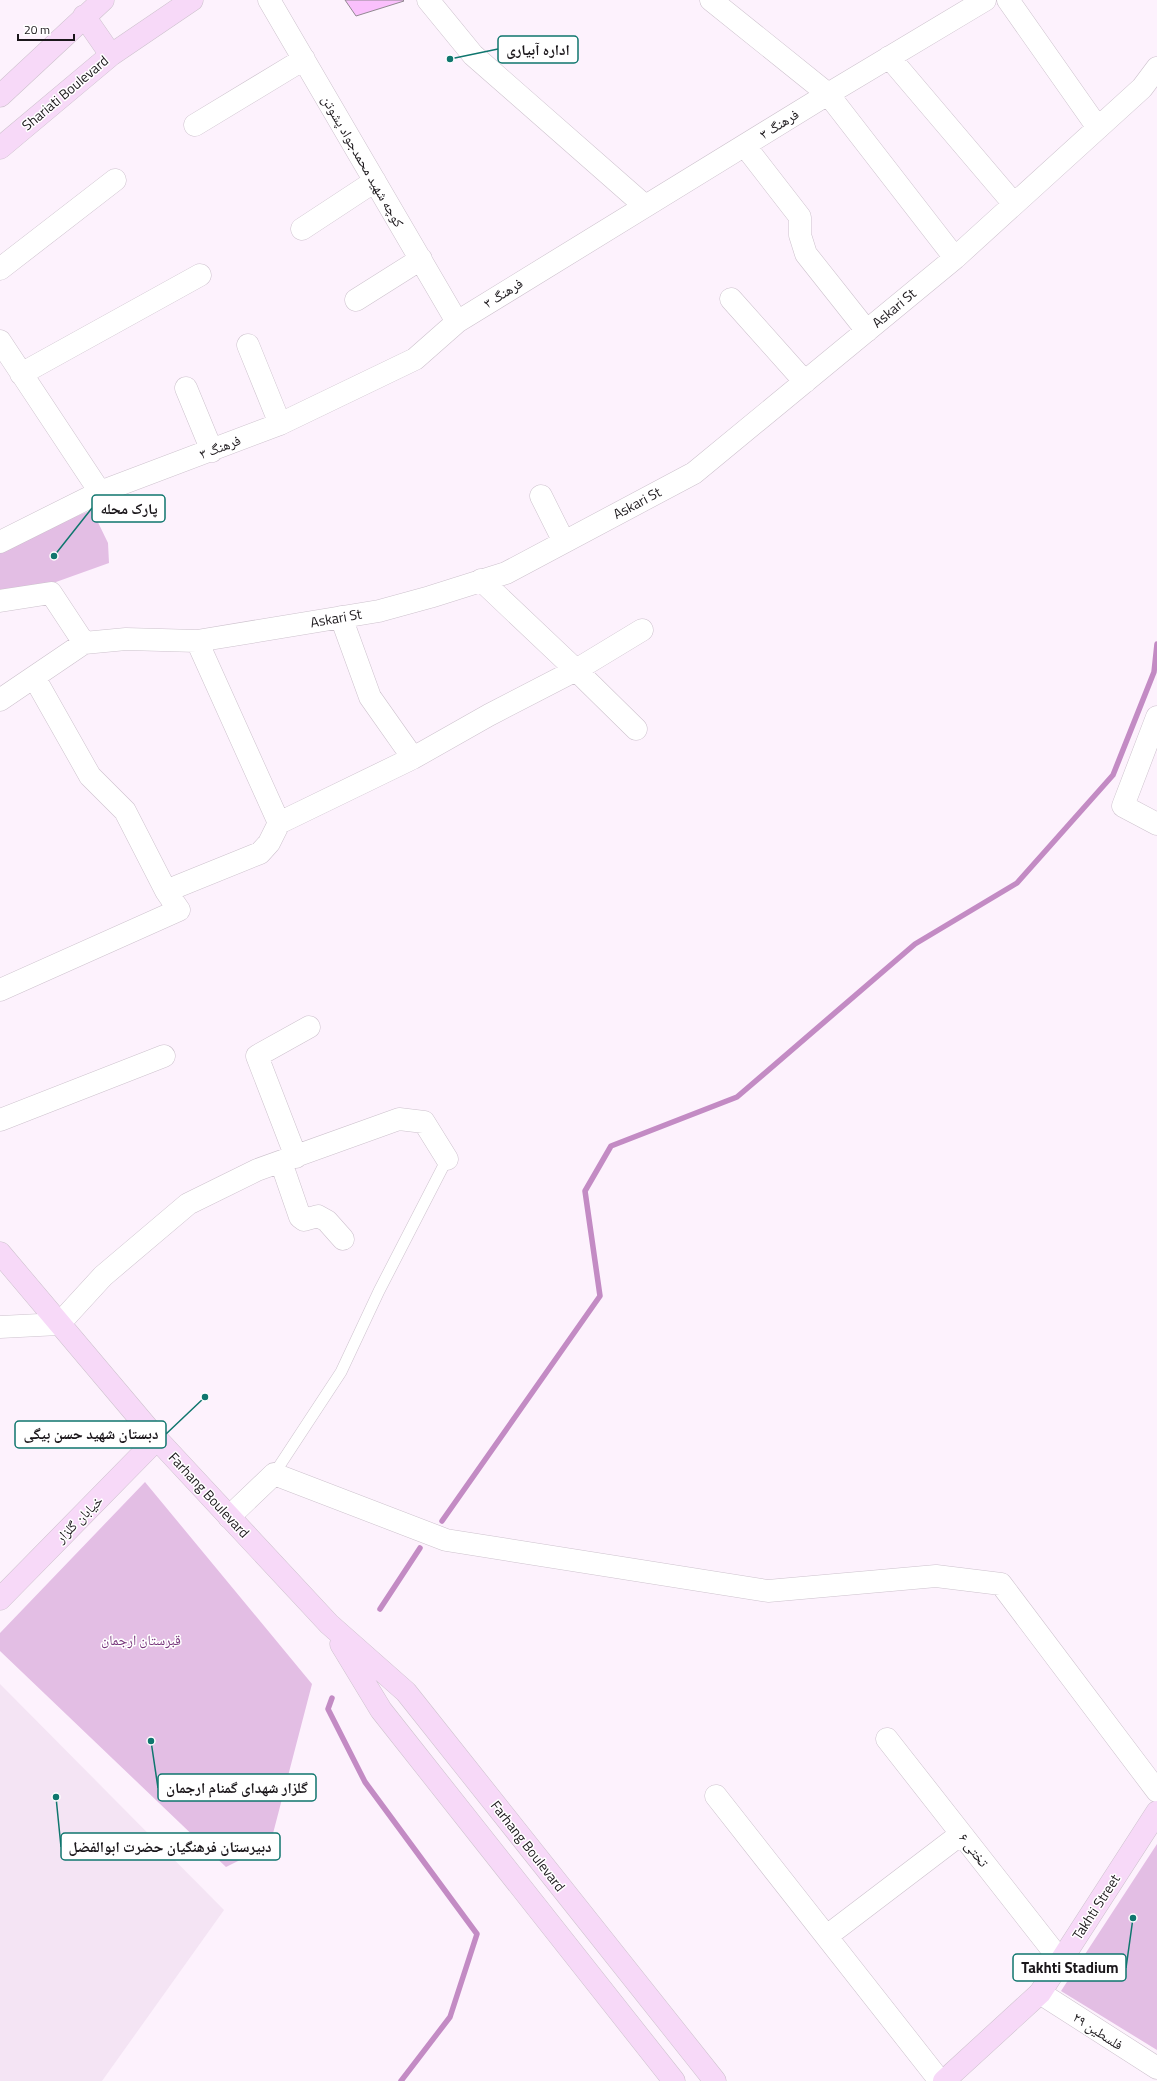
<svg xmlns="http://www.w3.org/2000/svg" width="1157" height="2081" viewBox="0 0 1157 2081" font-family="'Titillium Web','Noto Naskh Arabic',sans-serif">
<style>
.built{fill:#f4e4f4}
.green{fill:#e3bee4}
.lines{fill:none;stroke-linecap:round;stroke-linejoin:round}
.stream{stroke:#c38bc4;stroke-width:5.5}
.building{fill:#fac0fc;stroke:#928892}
.lane-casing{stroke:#cdc2cd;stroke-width:12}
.street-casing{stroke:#cdc2cd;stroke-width:23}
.secondary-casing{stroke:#cdc2cd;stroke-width:23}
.lane{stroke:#fff;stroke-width:11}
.street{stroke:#fff;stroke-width:22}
.secondary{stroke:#f7d9f8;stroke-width:22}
.labels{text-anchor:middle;stroke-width:3;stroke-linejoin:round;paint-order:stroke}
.street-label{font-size:14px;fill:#1b171b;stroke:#fff}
.park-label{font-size:14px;fill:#76347a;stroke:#fff}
.leader{fill:none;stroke:#0f766e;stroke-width:1.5}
.callout-dot{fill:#0f766e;stroke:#fff;stroke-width:1.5}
.callout{fill:#fff;stroke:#0f766e;stroke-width:1.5}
.callout-label{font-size:15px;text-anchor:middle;font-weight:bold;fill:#1b171b}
</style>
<rect width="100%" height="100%" fill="#fdf2fd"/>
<path class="built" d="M0,1684L224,1910L102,2081H0Z"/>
<path class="green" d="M92,510L108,543L109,563L56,582L0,599V549L21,538Z
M145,1482L312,1684L270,1845L226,1867L0,1651V1633Z
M1157,1844V2050L1061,1991Z"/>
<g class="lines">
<path class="stream" d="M442,1521L600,1296L585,1191L611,1146L737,1097L915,944L1017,883L1113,775L1154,672L1157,644
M380,1609L420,1548
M332,1698L328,1709L365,1782L477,1934L450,2017L401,2081"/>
</g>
<path class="building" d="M345,0H403L404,1L356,16Z"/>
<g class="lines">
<g class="lane-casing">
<path id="lane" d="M274,1474L341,1372L379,1291L447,1159"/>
</g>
<g class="street-casing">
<path id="street" d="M269,0L457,322
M428,0L473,55L645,206
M711,0L828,94L955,258
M1008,0L1098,128
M889,57L1014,204
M195,125L304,59
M745,146L800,217V235L806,254L867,331
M302,229L375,181
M0,269L115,180
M731,299L805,382
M356,300L421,259
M0,341L100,492
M248,345L280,424
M21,374L200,275
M186,388L212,451
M541,496L564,542
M0,542L100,492L280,424L415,359L457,322L828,94L985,0
M0,601L51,593L84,643
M341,617L370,697L413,758
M197,641L279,823
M0,700L84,643L126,639L197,641L379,611L430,597L506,573L694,473L955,258L1142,88L1157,68
M1157,717L1123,806L1157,824
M636,729L576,670L642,630
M166,891L260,853L269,843L279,823L413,758L489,715L576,670L481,580
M0,990L179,910L166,891L125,811L90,776L34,677
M0,1120L164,1056
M296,1157L257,1056L309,1027
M281,1162L300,1217L304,1220L318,1216L327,1221L343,1239
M0,1327L59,1324L103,1276L188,1204L257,1170L399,1119L424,1122L447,1159
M229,1517L274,1474L446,1540L768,1591L936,1576L1001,1584L1157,1791
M887,1739L1061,1961
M716,1796L940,2081
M827,1936L961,1834
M1040,1993L1157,2068"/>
</g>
<g class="secondary-casing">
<path id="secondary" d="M84,16L111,55
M0,96L103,0
M0,148L111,55L192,0
M0,1253L157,1439L329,1624L406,1692L715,2081
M0,1599L157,1439
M341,1644L381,1710L674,2081
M944,2081L1040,1993L1157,1812"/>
</g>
<use href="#lane" class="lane"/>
<use href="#street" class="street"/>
<use href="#secondary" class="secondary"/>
</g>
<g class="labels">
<g class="street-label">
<text transform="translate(65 93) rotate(-40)" y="5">Shariati Boulevard</text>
<text transform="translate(779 124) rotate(-32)" y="5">فرهنگ ۳</text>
<text transform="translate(363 161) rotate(60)" y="5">کوچه شهید محمدجواد پشوتن</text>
<text transform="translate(503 293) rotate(-32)" y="5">فرهنگ ۳</text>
<text transform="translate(894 308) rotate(-40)" y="5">Askari St</text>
<text transform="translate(220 447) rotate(-21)" y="5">فرهنگ ۳</text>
<text transform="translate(637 503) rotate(-28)" y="5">Askari St</text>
<text transform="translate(336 618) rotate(-10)" y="5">Askari St</text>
<text transform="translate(209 1495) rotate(47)" y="5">Farhang Boulevard</text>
<text transform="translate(79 1519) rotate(-45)" y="5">خیابان گلزار</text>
<text transform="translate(528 1846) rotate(52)" y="5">Farhang Boulevard</text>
<text transform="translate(974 1850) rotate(52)" y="5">تختی ۶</text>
<text transform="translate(1096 1907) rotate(-57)" y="5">Takhti Street</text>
<text transform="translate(1098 2031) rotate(33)" y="5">فلسطین ۲۹</text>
</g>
<g class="park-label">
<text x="141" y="1645">قبرستان ارجمان</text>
</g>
</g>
<path class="leader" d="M450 59L498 49M54 556L92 508M205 1397L166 1434M151 1741L158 1788M56 1797L61 1847M1133 1918L1126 1968"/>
<g class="callout-dot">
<circle cx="450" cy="59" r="4"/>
<circle cx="54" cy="556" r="4"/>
<circle cx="205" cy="1397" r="4"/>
<circle cx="151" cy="1741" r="4"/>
<circle cx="56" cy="1797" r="4"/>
<circle cx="1133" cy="1918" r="4"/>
</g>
<g class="callout">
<rect x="498" y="36" width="80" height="27" rx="4"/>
<rect x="92" y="495" width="73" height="27" rx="4"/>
<rect x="15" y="1421" width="151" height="27" rx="4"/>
<rect x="158" y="1774" width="158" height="27" rx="4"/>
<rect x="61" y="1833" width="219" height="27" rx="4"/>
<rect x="1013" y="1954" width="113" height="27" rx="4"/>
</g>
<g class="callout-label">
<text x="538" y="55">اداره آبیاری</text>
<text x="129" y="514">پارک محله</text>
<text x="91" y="1439">دبستان شهید حسن بیگی</text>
<text x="237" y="1793">گلزار شهدای گمنام ارجمان</text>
<text x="170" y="1852">دبیرستان فرهنگیان حضرت ابوالفضل</text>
<text x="1070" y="1973">Takhti Stadium</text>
</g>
<path d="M18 34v6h56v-6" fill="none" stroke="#1b171b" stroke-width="2"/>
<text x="24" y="34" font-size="12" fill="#1b171b" stroke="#ffffff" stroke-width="3" paint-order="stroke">20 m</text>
</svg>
